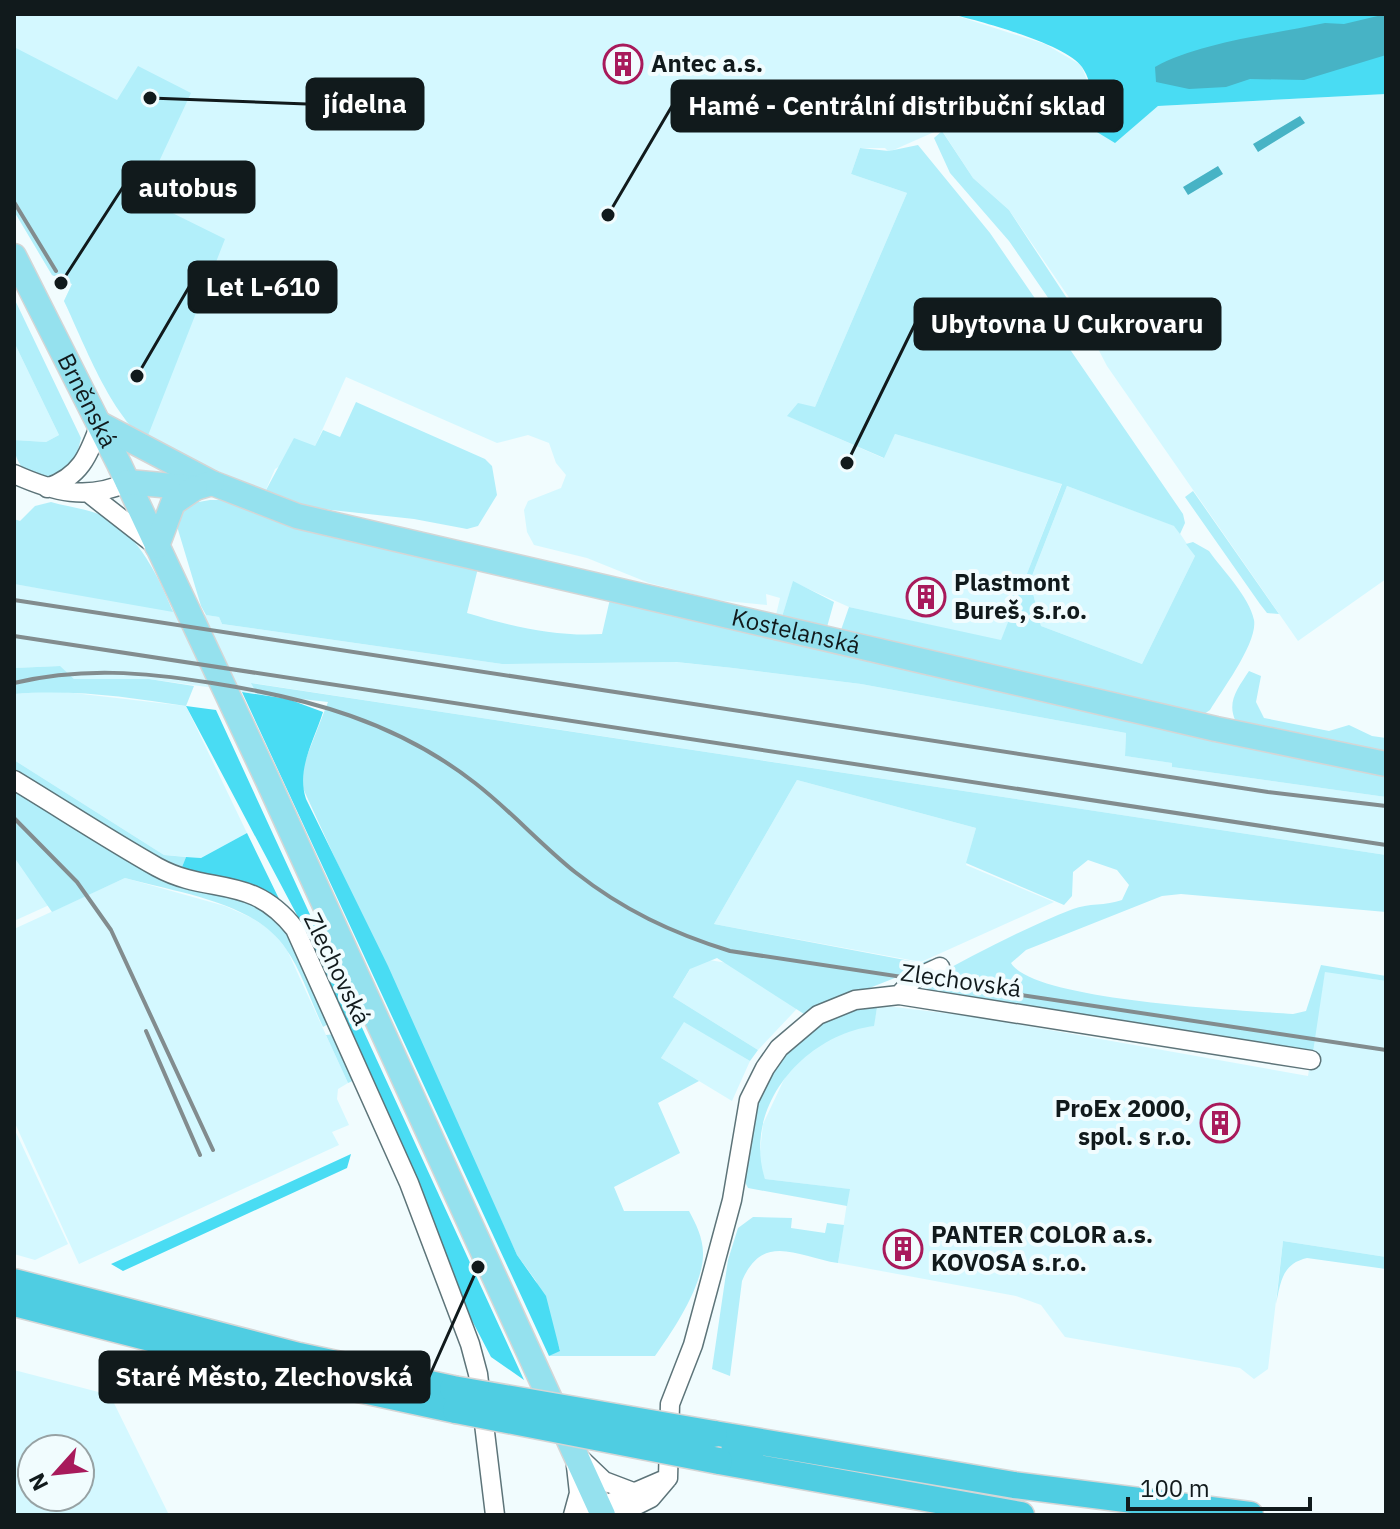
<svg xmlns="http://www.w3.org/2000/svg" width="1400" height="1529" viewBox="0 0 1400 1529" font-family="'IBM Plex Sans',sans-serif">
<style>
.built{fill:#d4f8ff;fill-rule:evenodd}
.green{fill:#b2effa}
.forest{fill:#49dcf3}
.water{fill:#47b3c5}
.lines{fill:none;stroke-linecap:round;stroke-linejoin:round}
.minor-casing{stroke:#5d7479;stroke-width:21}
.major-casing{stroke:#d4d6d6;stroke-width:27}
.highway-casing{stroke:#d4d6d6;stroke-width:29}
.minor{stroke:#fff;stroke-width:18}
.major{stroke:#95e1ee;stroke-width:24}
.highway{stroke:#4fcde2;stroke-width:26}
.rail{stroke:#828c8e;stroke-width:4}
.highway-bridge-casing{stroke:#d4d6d6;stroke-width:29;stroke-linecap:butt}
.highway-bridge{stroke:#4fcde2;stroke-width:26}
.labels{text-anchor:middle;stroke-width:8;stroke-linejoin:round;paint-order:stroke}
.poi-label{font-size:24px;font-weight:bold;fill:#111a1c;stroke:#f1fcfe;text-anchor:start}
.street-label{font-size:24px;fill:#111a1c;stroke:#f1fcfe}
.leader{fill:none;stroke:#111a1c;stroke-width:3}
.callout-dot{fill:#111a1c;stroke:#f1fcfe;stroke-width:3}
.callout{fill:#111a1c;stroke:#111a1c;stroke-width:3}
.callout-label{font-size:26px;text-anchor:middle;font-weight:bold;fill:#fff}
</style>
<rect width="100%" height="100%" fill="#f1fcfe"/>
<path class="built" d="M14,14H951L1045,44L1081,65L1093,95L1087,126L1115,142L1158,106L1386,94V579L1298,641L1107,366L1079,312L1009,210L973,178L941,129L889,152L885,148H860L851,174L907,193L815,407L788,416L883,458L895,434L1062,483L1001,641L849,607L793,582L781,620L776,615L780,598L766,594L767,605L716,600L649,583L587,558L534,545L527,532L524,510L528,501L561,488L566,475L556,463L549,443L528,435L497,443L346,377L315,446L275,469L265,492L140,436L128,425L64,301L72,284L52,275L14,211Z
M14,342L59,435L46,442L14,440Z
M1067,486L1175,526L1195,556L1142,664L1041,626L1030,581Z
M14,584L219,617L222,624L502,664L675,662L733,668L861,684L1126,733L1125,756L1173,763L1172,767L1386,797V855L252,683L257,694L149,679H74L59,666L14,668Z
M56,691L186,706L247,833L201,858L164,855L14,760V694Z
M797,780L976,828L966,865L1054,902L921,962L714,924Z
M14,807L120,873L14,921Z
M125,878L225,906L252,918L272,931L287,950L348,1083L338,1089L337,1099L349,1125L332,1132L339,1145L79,1264L14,1121V929Z
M697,958L758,968L808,997L758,1050L673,997Z
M1325,971L1386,981V1257L1283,1241L1268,1369L1254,1379L1240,1368L1065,1337L1041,1305L1016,1296L838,1263L849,1189L765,1179L759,1161L763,1124L788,1071L816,1046L847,1029L873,1026L878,1005L977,1017L1308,1076Z
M684,1021L750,1061L732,1101L661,1058Z
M14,1128L68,1244L35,1260L14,1254Z
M14,1370L110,1395L169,1515H14ZM32,1449H80V1497H32Z"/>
<path class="green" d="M14,47L117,100L138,66L191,93L142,198L225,239L147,438C114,424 80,334 64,301L72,284L52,275L14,211Z
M942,131L973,178L1009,210L1089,332L1071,331L1009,241L950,173L934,138Z
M918,145L990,233L1183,514L1185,523L1180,534L1174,526L1067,486L1030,581L1041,626L1142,664L1195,556L1186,544L1193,542L1209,551C1223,571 1249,596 1254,620C1258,642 1222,690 1210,710L1201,716L841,630L849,607L1001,640L1062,484L895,434L884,458L787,416L798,403L815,407L907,193L851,174L860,148L889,151Z
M14,298L81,438L76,459L66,474C36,481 14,474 14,440L46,442L59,435L14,342Z
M356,402L485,459L492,466L497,495L478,526L467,529L414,519L304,507L265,492L294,438L315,446L323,430L340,437Z
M1193,491L1279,614L1267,613L1260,604L1185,497Z
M210,500H228L478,568L467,613C510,626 557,637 602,634L610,599L1386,770V797L1172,767V763L1125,756L1126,733L861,684L733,668L676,662L502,664L222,624L219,617L206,615L201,606L176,523L180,510L193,503Z
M51,502C68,507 90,509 105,517C138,534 160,579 173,612L14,584V519L20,521L35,506Z
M793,581L834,602L827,627L781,620Z
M60,666L74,679H149L194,686L186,706C128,697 73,689 14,694V668Z
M1249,671L1261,676L1256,702L1264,718L1329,731L1349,725L1372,736L1386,738V756L1236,722C1226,702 1238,688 1249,671Z
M251,683L1386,855V912L1181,894L1162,896L1026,950L1011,963C1034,1001 1243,1010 1293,1014L1306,1011L1321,965L1386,976V981L1325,972L1313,1052L924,991L926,981C974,955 1022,929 1073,909C1088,903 1106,906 1122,900L1129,885L1117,870L1088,860L1073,872L1072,896L1064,905L966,863L976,828L797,780L714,924L921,963L931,959L930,964L804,1014L717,958L690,969L673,997L758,1050L750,1061L684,1022L661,1058L699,1081L658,1103L680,1153L614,1187L624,1211H689C696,1224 703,1238 703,1253C704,1284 673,1331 655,1356H549L560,1350L536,1281L517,1255L301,784L303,766L328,702L257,694Z
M14,760L164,855L186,857L182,867L157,861L14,774Z
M14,788L265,909L285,931L330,1023L323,1027C311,1002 302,972 286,949C254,901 177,893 125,878L52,912L14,857Z
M878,1002L874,1026C804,1035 742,1107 765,1179L850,1189L847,1206L748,1188C738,1171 746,1152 750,1134C770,1050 796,1027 878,1002Z
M335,1034L355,1080L348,1083L326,1035Z
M753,1217L792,1218L791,1228L825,1233L827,1223L844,1225L838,1263C798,1257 763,1231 742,1281L730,1376L712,1369L728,1260L738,1228Z
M1283,1241L1386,1257V1269L1307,1258C1282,1264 1281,1281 1276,1304Z"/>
<path class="forest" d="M951,14H1386V94L1158,106L1115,143L1087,126C1091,105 1095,86 1082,67C1067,44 979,21 951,14Z
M242,692L288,699L323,712C314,741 296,769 306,799L388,966L517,1255L546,1296L560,1351L549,1356Z
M186,706L216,710L524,1380L491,1357L453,1284L422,1194L298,917Z
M247,833L283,907L182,867L186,857L201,858Z
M351,1154L347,1168L123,1271L111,1264Z"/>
<path class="water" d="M1386,14V55L1304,80L1250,79L1226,87L1189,89L1156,82L1155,67C1200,42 1274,34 1325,23L1344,24Z
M1300,116L1305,123L1258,152L1253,144Z
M1218,166L1223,174L1188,195L1183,187Z"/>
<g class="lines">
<g class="minor-casing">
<path id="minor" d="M14,474C54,492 87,501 128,482
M47,488C81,476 88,456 100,424
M91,495L155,545
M14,780C62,809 109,840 157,867C210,896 251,873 295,929L409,1183L470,1344L478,1374L495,1515
M899,995L914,979L940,967
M582,1460L604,1481L633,1492
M573,1515L579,1493L576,1466
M582,1515L668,1478
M617,1515L651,1498L668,1478L670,1404L693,1345L732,1200L749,1100L765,1068L779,1048L818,1015L855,1000L899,995L1311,1060"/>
</g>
<g class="major-casing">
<g id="major">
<path id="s1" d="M14,256L119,464L268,781L603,1515"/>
<path id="s2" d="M100,424L212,483L297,516L1216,729L1386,764"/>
<path d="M128,482L195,488L212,483"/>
<path d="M157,546L173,503L195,488"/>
</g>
</g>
<g class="highway-casing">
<path id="highway" d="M14,1282L299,1356L453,1389
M14,1303L298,1376L456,1410
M714,1434L1014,1485L1250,1515
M719,1461L1021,1515"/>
</g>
<use href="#minor" class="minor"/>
<use href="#major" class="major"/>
<use href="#highway" class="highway"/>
<path class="rail" d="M14,202L56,271
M14,600L1268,792L1386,806
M14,636L1386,845
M14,683C82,667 144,672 212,683C308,698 397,722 475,783C510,810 540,844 575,872C623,910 672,933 730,951L1386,1050
M14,818L77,882L111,930L213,1150
M146,1031L200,1155"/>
<g class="highway-bridge-casing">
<path id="highway-bridge" d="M453,1389L714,1434
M456,1410L719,1461"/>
</g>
<use href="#highway-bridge" class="highway-bridge"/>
</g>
<defs>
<g id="building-ring" transform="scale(2)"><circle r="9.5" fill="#f1fcfe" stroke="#a81a5b" stroke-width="1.5"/><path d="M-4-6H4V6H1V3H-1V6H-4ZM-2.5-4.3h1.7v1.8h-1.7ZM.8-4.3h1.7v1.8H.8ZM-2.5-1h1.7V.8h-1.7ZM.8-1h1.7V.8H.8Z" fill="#a81a5b"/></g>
</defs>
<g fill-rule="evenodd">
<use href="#building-ring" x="623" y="64"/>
<use href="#building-ring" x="926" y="597"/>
<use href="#building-ring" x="1220" y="1123"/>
<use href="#building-ring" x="903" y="1249"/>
</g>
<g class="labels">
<g class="poi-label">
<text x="651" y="72">Antec a.s.</text>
<text x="954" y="591">Plastmont<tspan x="954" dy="28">Bureš, s.r.o.</tspan></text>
<text x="1192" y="1117" text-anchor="end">ProEx 2000,<tspan x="1192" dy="28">spol. s r.o.</tspan></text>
<text x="931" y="1243">PANTER COLOR a.s.<tspan x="931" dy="28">KOVOSA s.r.o.</tspan></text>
</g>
<g class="street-label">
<text dy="8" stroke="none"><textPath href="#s1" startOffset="162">Brněnská</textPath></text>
<text dy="8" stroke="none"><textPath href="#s2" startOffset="730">Kostelanská</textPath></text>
<text transform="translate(337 969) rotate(64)" y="8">Zlechovská</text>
<text transform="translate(961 981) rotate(8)" y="8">Zlechovská</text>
</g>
</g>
<path class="leader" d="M150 98L307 104M608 215L672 106M61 283L123 187M137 376L189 287M847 463L915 324M478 1267L429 1377"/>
<g class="callout-dot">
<circle cx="150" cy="98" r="8"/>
<circle cx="608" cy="215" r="8"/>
<circle cx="61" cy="283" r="8"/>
<circle cx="137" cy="376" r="8"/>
<circle cx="847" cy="463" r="8"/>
<circle cx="478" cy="1267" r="8"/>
</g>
<g class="callout">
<rect x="307" y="79" width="116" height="50" rx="8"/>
<rect x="672" y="81" width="450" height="50" rx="8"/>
<rect x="123" y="162" width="131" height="50" rx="8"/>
<rect x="189" y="262" width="147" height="50" rx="8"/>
<rect x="915" y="299" width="305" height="50" rx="8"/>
<rect x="100" y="1352" width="329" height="50" rx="8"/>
</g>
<g class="callout-label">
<text x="365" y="113">jídelna</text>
<text x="897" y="115">Hamé - Centrální distribuční sklad</text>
<text x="188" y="197">autobus</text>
<text x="263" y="296">Let L-610</text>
<text x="1067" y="333">Ubytovna U Cukrovaru</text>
<text x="264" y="1386">Staré Město, Zlechovská</text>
</g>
<rect width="1400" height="1529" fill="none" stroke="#111a1c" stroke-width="32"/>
<g transform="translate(56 1473) rotate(243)"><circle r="38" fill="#f1fcfe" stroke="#97a2a4" stroke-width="2"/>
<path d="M0-6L14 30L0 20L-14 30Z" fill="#a81a5b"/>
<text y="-12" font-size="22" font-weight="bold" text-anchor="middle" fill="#111a1c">N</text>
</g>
<path d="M1128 1497v12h182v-12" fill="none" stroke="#111a1c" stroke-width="4"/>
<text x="1140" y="1497" font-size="24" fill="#111a1c" stroke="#f1fcfe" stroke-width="6" paint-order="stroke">100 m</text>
</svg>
